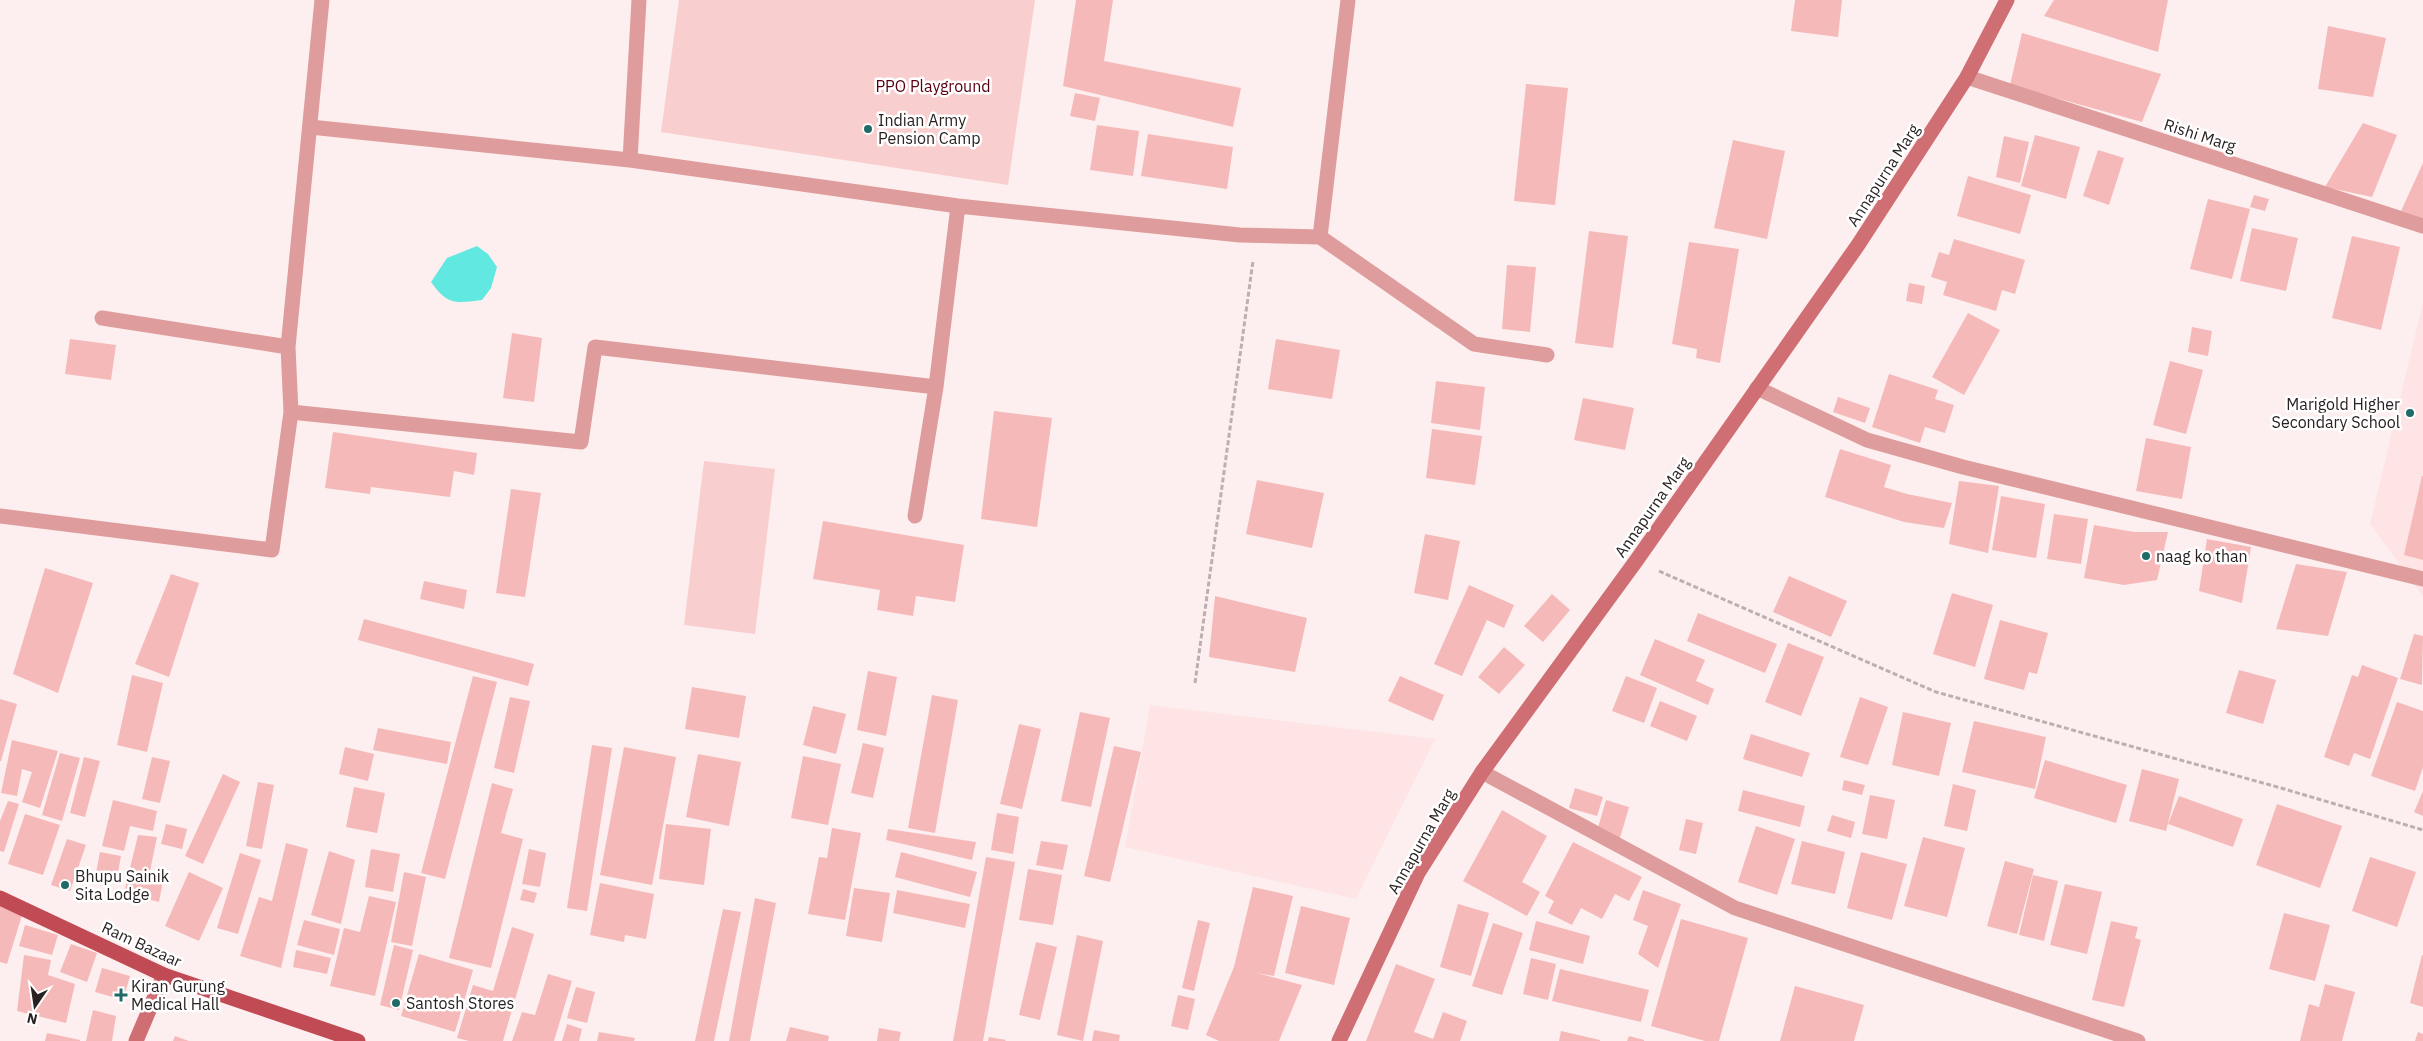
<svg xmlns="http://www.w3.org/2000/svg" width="2423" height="1041" viewBox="0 0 2423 1041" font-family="'IBM Plex Sans',sans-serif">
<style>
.built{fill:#fee4e4}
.green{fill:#f9cece}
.water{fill:#60e8e1}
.building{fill:#f6b9b9}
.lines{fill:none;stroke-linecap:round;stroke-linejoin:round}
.path{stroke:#bbafaf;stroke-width:3;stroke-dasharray:5 2.5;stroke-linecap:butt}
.service{stroke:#de9c9c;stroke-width:15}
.minor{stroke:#de9c9c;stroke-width:15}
.secondary{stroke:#cf6f73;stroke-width:15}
.primary{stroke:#c14b55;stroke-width:15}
.poi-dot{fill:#206b68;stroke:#fff;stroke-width:2}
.labels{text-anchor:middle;stroke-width:5;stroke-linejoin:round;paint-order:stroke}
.park-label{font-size:16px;fill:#580013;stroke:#fff}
.poi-label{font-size:16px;fill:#2a2222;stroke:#fff;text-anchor:start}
.street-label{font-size:16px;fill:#2a2222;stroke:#fff}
</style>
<rect width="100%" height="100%" fill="#fdefef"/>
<path class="built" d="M2423,302V596L2370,524Z
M1150,705L1435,739L1356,899L1125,847Z"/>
<path class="green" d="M679,0H1035L1008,185L661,132Z
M704,461L775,469L755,634L684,625Z"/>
<path class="water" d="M477,246L488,254L497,267L491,288L482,300C456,303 448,306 431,282L447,258Z"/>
<path class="building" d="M1076,0H1113L1104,61L1241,88L1233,127L1063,86Z
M1795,0H1842L1838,37L1791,31Z
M2054,0H2168L2158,52L2044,16Z
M2328,26L2386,38L2373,97L2318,89Z
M2022,33L2161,74L2142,122L2010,85Z
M1526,84L1568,88L1555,205L1514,201Z
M1075,93L1100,98L1095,121L1070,116Z
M2363,123L2397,135L2372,197L2325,187Z
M1097,125L1139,131L1133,176L1090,170Z
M1148,134L1233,147L1227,189L1141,176Z
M2035,135L2080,147L2066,199L2021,186Z
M2004,136L2029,142L2020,183L1996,177Z
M1733,140L1785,151L1767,239L1714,228Z
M2098,150L2124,158L2109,205L2083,196Z
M2423,163V218L2401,211Z
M1968,176L2031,195L2020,234L1957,216Z
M2254,195L2269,199L2265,211L2250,207Z
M2208,199L2250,209L2232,279L2190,269Z
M2252,228L2298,238L2286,291L2240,281Z
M1589,231L1628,236L1613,348L1575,343Z
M2352,236L2400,247L2381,330L2332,318Z
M1954,239L2025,260L2015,294L2002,290L1996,311L1943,295L1947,282L1931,277L1939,252L1949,255Z
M1689,242L1739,249L1720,363L1696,358L1697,349L1672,344Z
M1507,265L1536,267L1530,332L1502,329Z
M1909,283L1925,286L1922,304L1906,301Z
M1968,313L2000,330L1964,395L1932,377Z
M2192,327L2212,331L2208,356L2188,352Z
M512,333L542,338L534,402L503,398Z
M70,339L116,345L111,380L65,374Z
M1276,339L1340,350L1332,399L1268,389Z
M2170,361L2203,370L2186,434L2153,425Z
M1889,374L1938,390L1935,399L1954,405L1945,433L1925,427L1920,443L1872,427Z
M1436,381L1485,387L1480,430L1431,423Z
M1838,397L1870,408L1865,423L1833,412Z
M1583,398L1634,408L1625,450L1574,440Z
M994,411L1052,418L1037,527L981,519Z
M1432,429L1482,436L1475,485L1426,478Z
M333,432L477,453L474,475L454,471L450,497L371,487L370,494L325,488Z
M2146,438L2191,447L2182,499L2136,491Z
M1840,449L1891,465L1884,487L1907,494L1952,503L1944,528L1904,522L1825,497Z
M2422,476H2423V560L2404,555Z
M1257,480L1324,493L1312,548L1246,534Z
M1959,481L1999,486L1988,553L1949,544Z
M511,489L541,493L525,597L496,593Z
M2001,496L2045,504L2036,558L1992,550Z
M2054,514L2088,519L2081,564L2047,559Z
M823,521L964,545L955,602L916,596L913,616L877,610L880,590L813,579Z
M2094,525L2134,532H2168L2157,580L2124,585L2084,578Z
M1425,534L1460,541L1448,600L1414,593Z
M2207,539L2251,547L2242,603L2199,591Z
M2296,564L2347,572L2328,636L2276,629Z
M45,568L93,583L58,693L13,674Z
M171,574L199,583L169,677L135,664Z
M1789,576L1847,601L1831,637L1773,612Z
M424,581L467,590L464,609L420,599Z
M1469,585L1514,605L1504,628L1487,620L1462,676L1434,664Z
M1952,593L1993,605L1975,667L1933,654Z
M1552,594L1570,610L1543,642L1524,626Z
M1215,596L1307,618L1295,672L1209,657Z
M1698,613L1777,644L1765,673L1687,641Z
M364,619L534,664L528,686L358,640Z
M2000,620L2048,633L2037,674L2029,672L2024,690L1984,679Z
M2414,634L2423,636L2422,685L2400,679Z
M1655,639L1705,660L1696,681L1714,689L1708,705L1640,675Z
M1788,643L1824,657L1801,716L1765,702Z
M1504,647L1525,665L1499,694L1478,677Z
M2362,665L2398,678L2370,759L2354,753L2349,766L2324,757L2352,675L2358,677Z
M2239,670L2276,680L2263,724L2226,713Z
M868,671L897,677L886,736L857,730Z
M132,675L163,683L147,752L117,745Z
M473,676L497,682L445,879L421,873Z
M1400,676L1444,695L1433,721L1388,701Z
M1626,676L1657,688L1644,723L1612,711Z
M692,687L746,696L739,738L685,729Z
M932,695L958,700L935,833L908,828Z
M510,697L530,701L514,773L494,768Z
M1860,697L1888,707L1868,765L1840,757Z
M0,699L17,704L1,761H0Z
M1660,701L1697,716L1687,741L1650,726Z
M2397,702L2423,711V767L2415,791L2371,776Z
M813,706L846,714L836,754L803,745Z
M1080,712L1110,718L1091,807L1061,801Z
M1903,712L1951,723L1939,776L1892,765Z
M1974,721L2046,737L2035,789L1962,772Z
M1019,724L1041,729L1022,809L1000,804Z
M378,728L451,742L447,764L373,750Z
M1751,734L1810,753L1802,777L1743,759Z
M12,740L58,751L40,808L22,802L32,772L22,769L17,796L1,793Z
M863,743L884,748L873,798L851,793Z
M592,745L612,748L587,911L567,908Z
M1114,746L1141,752L1110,882L1084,876Z
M345,747L374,754L368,781L339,774Z
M624,747L676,757L652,885L600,875Z
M60,753L80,758L62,821L42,815Z
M698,754L741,762L729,826L686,817Z
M803,756L841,764L828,825L791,818Z
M84,757L100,761L85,817L70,813Z
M152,757L170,761L160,803L142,799Z
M2045,760L2127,785L2116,823L2034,798Z
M2142,769L2179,779L2166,831L2129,821Z
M223,774L240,782L203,864L185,856Z
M1844,780L1865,785L1862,795L1842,790Z
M258,782L274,785L262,849L246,846Z
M492,783L513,789L501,833L523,839L491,968L449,958Z
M1953,784L1976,790L1967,831L1944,826Z
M354,787L385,793L377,833L346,827Z
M1575,788L1603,797L1597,816L1569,808Z
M1743,790L1805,806L1800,827L1738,811Z
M2423,791V816L2414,812Z
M1870,795L1895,800L1887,839L1862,834Z
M2179,796L2243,819L2233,847L2168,824Z
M113,800L157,811L153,831L130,826L124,851L102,846Z
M1606,800L1629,807L1620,838L1597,831Z
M8,801L19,804L4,852L0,851V821Z
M2277,804L2342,826L2320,888L2256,865Z
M1502,810L1547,836L1522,882L1540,892L1527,916L1463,881Z
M997,813L1019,817L1013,854L991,850Z
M25,814L60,825L43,875L8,864Z
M1832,815L1855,822L1851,838L1827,831Z
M1686,819L1703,823L1696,854L1679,850Z
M166,824L187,829L182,849L161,844Z
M666,824L711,829L704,885L659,879Z
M1756,826L1795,839L1777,895L1738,882Z
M832,828L861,833L845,920L808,914L819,857L827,858Z
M888,829L976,842L972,860L886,840Z
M138,835L157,837L150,871L164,875L159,902L124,893Z
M1923,837L1965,848L1947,917L1904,906Z
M67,839L86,845L70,891L51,885Z
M1041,841L1068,845L1063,870L1036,865Z
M1802,841L1845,852L1835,894L1791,884Z
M1573,842L1642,877L1629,901L1615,894L1602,919L1581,908L1572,925L1548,913L1554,901L1545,896Z
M286,843L308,849L281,968L240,956L259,897L272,901Z
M371,849L400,854L393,892L365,887Z
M529,849L546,853L540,887L522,884Z
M329,851L355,860L341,924L311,915Z
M100,852L121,856L116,883L95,878Z
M901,852L977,872L970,897L895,877Z
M1861,852L1907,864L1892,920L1847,908Z
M240,853L261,860L238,934L217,928Z
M986,857L1015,862L983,1041H953Z
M2370,857L2416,872L2397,927L2352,911Z
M2005,861L2034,869L2017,934L1987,926Z
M1028,869L1062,875L1053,925L1019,920Z
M189,872L223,888L199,941L165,926Z
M404,872L426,877L412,946L391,942Z
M2033,875L2058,881L2044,941L2019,935Z
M600,883L654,894L646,939L625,935L624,942L590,935Z
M2065,884L2102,892L2087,954L2050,945Z
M1253,887L1293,896L1274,976L1257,973L1302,985L1279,1041H1219L1206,1035L1234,967Z
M854,888L890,893L882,942L846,936Z
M523,889L537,893L534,903L520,900Z
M897,890L970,904L965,928L893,913Z
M1643,890L1681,904L1658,968L1638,954L1648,926L1633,920Z
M369,896L396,902L375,996L330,986L344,928L360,932Z
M755,898L776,903L750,1041H729Z
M1458,904L1489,913L1471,976L1440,967Z
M0,906L23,912L7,964L0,962Z
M1301,906L1350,918L1334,985L1285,973Z
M723,909L741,912L714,1041H695Z
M2284,913L2330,925L2315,981L2269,969Z
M1681,919L1748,938L1719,1041H1705L1651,1026Z
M304,920L340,929L334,955L297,945Z
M1198,920L1210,923L1194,991L1182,988Z
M1536,921L1590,936L1583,964L1529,950Z
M2111,921L2138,927L2135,938L2141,940L2124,1007L2092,1000Z
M1493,923L1523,933L1502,995L1472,986Z
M25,925L58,935L52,955L19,946Z
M512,927L534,934L503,1041H469L457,1038L473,985L493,991Z
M1077,935L1103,941L1083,1041L1057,1035Z
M1036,942L1057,947L1040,1020L1019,1015Z
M71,944L97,953L87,982L60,972Z
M394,945L413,950L399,1010L380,1005Z
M296,950L331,958L327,974L293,967Z
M419,954L473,970L455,1032L401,1016Z
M24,955L51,960L48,975L75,984L66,1023L17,1011Z
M2422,955H2423V1007L2410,1003Z
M1531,958L1556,964L1548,1000L1523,994Z
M1396,964L1435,979L1414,1032L1433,1039L1443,1012L1467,1021L1460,1041H1366Z
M102,968L130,976L123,1000L95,992Z
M1560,969L1649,990L1641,1022L1552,1001Z
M548,974L572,981L554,1041H512L522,1012L535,1015Z
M2325,984L2355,992L2342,1041H2300L2309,1004L2319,1007Z
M1795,986L1864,1005L1854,1041H1780Z
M576,987L595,992L587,1023L567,1018Z
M1178,995L1195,999L1188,1030L1171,1026Z
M93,1010L116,1016L112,1041H86Z
M567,1024L582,1029L579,1041H562Z
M790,1027L829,1036L828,1041H786Z
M879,1028L901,1032L899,1041H877Z
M1094,1030L1120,1035L1119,1041H1092Z
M1561,1031L1600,1040V1041H1559Z
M599,1032L635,1038L634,1041H597Z
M2418,1032L2423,1034V1041H2415Z
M47,1033L80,1040V1041H45Z
M175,1036L189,1041H173Z
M1629,1036L1644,1040V1041H1627Z
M989,1037L1006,1040L1005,1041H988Z"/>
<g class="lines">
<path class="path" d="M1659,571L1936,692L2281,788L2423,830
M1195,683L1253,261"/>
<path class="service" d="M310,127L630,160L958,206L1240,235L1320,237L1474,344L1547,355
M630,160L639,0
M1320,237L1348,0
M102,318L288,347
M291,412L581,442L595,347L936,387
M0,516L272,550L291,412L288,347L322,0
M915,516L936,387L958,206"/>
<path class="minor" d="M1967,77L2423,226
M1757,388L1867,440L1963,467L2423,579
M1482,772L1735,908L2138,1041"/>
<path class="secondary" d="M136,1041L164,975
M1339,1041L1418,873L1482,772L1636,561L1858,245L1967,77L2007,0"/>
<path class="primary" d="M0,898L164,975L358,1041"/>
</g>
<g class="poi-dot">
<circle cx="868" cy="129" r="5"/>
<circle cx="2410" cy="413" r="5"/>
<circle cx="2146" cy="556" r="5"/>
<circle cx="65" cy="885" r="5"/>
<path d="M118.5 987.5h5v5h5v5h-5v5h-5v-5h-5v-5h5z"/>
<circle cx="396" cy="1003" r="5"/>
</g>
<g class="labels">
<g class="park-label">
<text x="933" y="92">PPO Playground</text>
</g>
<g class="poi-label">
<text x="878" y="126">Indian Army<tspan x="878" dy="18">Pension Camp</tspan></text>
<text x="2400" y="410" text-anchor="end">Marigold Higher<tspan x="2400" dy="18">Secondary School</tspan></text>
<text x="2156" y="562">naag ko than</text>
<text x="75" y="882">Bhupu Sainik<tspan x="75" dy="18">Sita Lodge</tspan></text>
<text x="131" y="992">Kiran Gurung<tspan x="131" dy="18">Medical Hall</tspan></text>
<text x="406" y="1009">Santosh Stores</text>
</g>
<g class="street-label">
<text transform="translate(2200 135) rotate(18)" y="6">Rishi Marg</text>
<text transform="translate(1883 175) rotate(-57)" y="6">Annapurna Marg</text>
<text transform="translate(1652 507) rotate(-55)" y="6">Annapurna Marg</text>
<text transform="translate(1421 841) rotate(-60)" y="6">Annapurna Marg</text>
<text transform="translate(142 944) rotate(25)" y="6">Ram Bazaar</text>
</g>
</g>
<g transform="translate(35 1006) rotate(193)" stroke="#ffffff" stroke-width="4" paint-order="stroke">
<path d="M0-4L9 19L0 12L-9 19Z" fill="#2a2222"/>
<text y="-8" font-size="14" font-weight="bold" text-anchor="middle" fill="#2a2222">N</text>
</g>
</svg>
